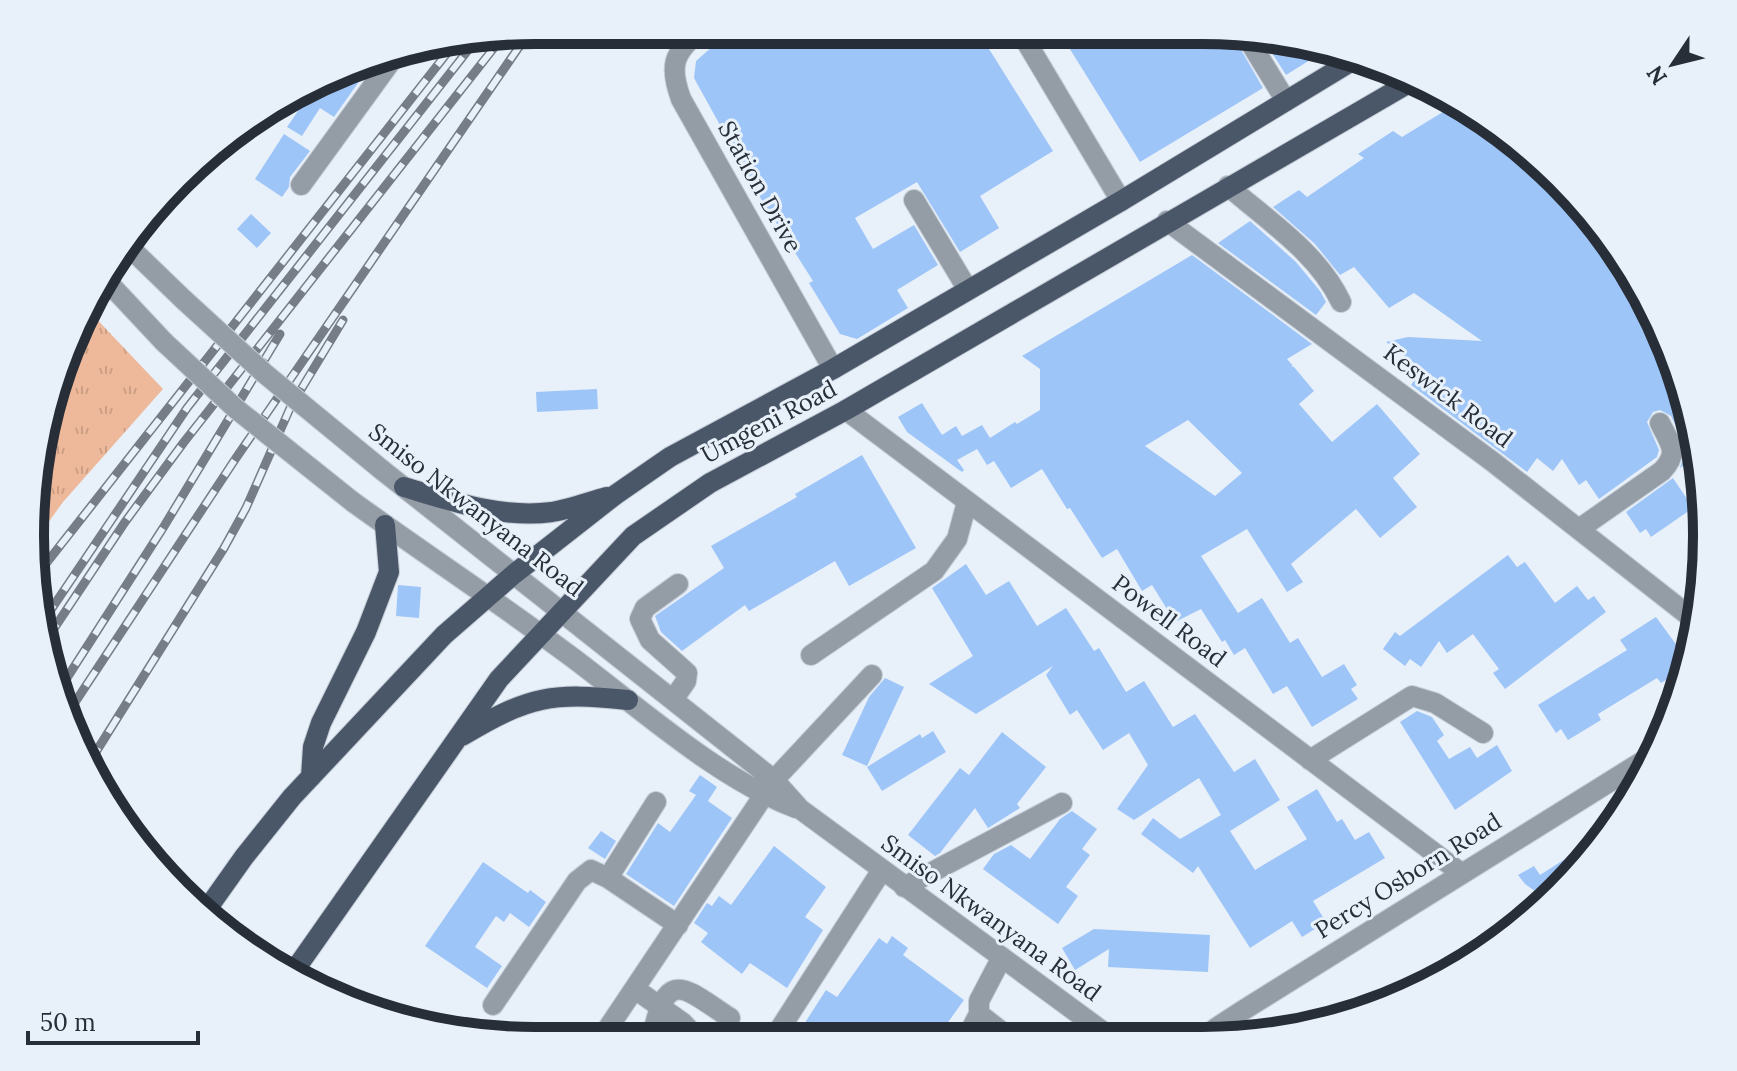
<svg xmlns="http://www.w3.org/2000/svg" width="1737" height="1071" viewBox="0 0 1737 1071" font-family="Lora,serif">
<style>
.grass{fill:url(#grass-tufts)}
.building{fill:#9ec5f8;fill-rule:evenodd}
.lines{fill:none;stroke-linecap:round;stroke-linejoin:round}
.minor-casing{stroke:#c5cdd7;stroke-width:22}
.major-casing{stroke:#c5cdd7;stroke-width:22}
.minor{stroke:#949ca6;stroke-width:20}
.major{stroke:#4a5769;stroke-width:20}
.rail-casing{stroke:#767d87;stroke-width:9}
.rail{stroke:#e8f0fa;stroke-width:6;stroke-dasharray:18;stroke-linecap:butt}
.minor-bridge-casing{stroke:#c5cdd7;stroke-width:22;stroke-linecap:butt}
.minor-bridge{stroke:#949ca6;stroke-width:20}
.labels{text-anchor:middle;stroke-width:6;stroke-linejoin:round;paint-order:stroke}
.street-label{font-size:24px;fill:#272e37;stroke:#e8f0fa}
.rim{fill:none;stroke:#272e37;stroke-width:10}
</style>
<defs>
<pattern id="grass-tufts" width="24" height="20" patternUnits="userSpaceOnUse" patternTransform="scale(2)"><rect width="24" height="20" fill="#eeb99a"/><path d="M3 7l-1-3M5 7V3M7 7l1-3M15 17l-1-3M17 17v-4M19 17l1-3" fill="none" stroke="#cc9f85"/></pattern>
</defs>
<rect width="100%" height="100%" fill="#e8f0fa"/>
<path class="grass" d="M88,310L163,389L63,502L32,545L30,535L57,373Z"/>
<path class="building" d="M730,31L979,33L1053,151L980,196L999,228L960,252L917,182L855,218L873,249L914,225L938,265L897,290L908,308L857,339L840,334L809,283L813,281L758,194L694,78L696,61Z
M1060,33L1232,34L1263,88L1140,162Z
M1260,34H1267L1326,50L1286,75Z
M377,56L334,117L320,108L302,136L287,127L313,89Z
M1456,104L1509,134L1639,282L1698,455L1680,468L1685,452L1682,438L1671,416L1660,410L1653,412L1647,422L1659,450L1657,457L1599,499L1586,480L1579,485L1562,459L1553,471L1537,458L1527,472L1411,385L1422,369L1386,342L1408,337L1482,341L1414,293L1389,308L1354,267L1340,275L1315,244L1273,207L1299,190L1307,197L1364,158L1358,154L1393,131L1402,137Z
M284,134L310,151L290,177L289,187L282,197L255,179Z
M251,214L271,233L257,248L237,229Z
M1250,221L1296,262L1320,291L1326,302L1316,315L1218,243Z
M1192,255L1312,344L1287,359L1293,366L1291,367H1294L1314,391L1299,404L1332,442L1377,404L1420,454L1393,478L1417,507L1380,538L1356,509L1291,564L1303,582L1287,592L1247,529L1201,556L1238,613L1262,598L1290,643L1298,638L1322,677L1344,664L1357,685L1351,689L1358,699L1312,727L1287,686L1273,694L1245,648L1234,655L1225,640L1222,642L1201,609L1175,622L1152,585L1142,591L1117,549L1102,558L1070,508L1067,509L1042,469L1011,488L994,461L987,465L977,449L957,460L964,470L962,472L907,432L898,417L922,403L942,435L956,426L962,436L982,425L990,438L1015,422L1017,424L1040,410V369L1022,356ZM1188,420L1242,473L1215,496L1145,446Z
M597,389L598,409L537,412L536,392Z
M862,455L916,548L849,586L835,561L749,611L745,605L682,651L661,632L655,616L724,568L711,546L797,497L795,494Z
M1673,478L1693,508L1651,537L1646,529L1640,533L1626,512Z
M1508,555L1517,567L1525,562L1555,603L1577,586L1588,600L1594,596L1606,612L1505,689L1493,673L1499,669L1473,634L1447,653L1439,641L1421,667L1410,659L1405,666L1383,649L1395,632L1400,636Z
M966,564L986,595L1009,581L1037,626L1066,608L1094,651L1099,648L1126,692L1144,681L1173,727L1195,714L1234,772L1255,759L1280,800L1230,831L1255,870L1307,839L1287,807L1317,789L1337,822L1342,819L1355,840L1369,832L1385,858L1313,901L1326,922L1302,937L1292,921L1250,948L1198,866L1193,873L1141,834L1153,818L1180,839L1221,815L1199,778L1134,820L1117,809L1148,765L1129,733L1103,750L1077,710L1070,715L1046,675L1053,666L976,714L929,684L973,656L932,588Z
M398,585L421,587L419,618L396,616Z
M1656,617L1689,662L1685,664L1687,667L1661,683L1657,678L1598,714L1601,720L1568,740L1561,729L1556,733L1538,705L1627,650L1620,640Z
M885,678L904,687L867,766L842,755L869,697Z
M1417,711L1432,717L1444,735L1437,741L1449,759L1470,747L1477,758L1497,745L1512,771L1455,810L1400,722Z
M933,731L946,752L882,791L867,767L920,734L922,738Z
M1002,732L1046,767L1017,804L1020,808L988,828L975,808L940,853L935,856L908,835L960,768L969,775Z
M700,775L717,787L708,801L732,818L674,906L626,874L658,823L670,832L696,795L689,791Z
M1072,811L1097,829L1082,849L1090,855L1066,887L1078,896L1058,924L983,869L994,854L1011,845L1030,859L1060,819Z
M601,831L616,841L605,859L588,848Z
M774,846L826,887L805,917L823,930L787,988L750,963L742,974L701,942L708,933L694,923L707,903L712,906L719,896L731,905Z
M1576,852L1582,861L1542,896L1525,884L1518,875L1534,866L1540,875Z
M483,862L528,893L530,890L546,902L529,927L510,913L504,922L496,916L475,947L502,966L487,988L425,946Z
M1094,929L1210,935L1208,972L1108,967L1109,949L1075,970L1062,948Z
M892,936L908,948L903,955L964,1000L936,1039L809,1038L799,1032L826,990L837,997L879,938L887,944Z"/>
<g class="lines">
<g class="minor-casing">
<path id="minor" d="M699,31C673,54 669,66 681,99L833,369
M1021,33L1121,201
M1245,34L1286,101
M301,185L397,53
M1228,186C1268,221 1318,253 1341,302
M914,200L968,290
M1167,221L1493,462L1693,619
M126,244L184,300
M104,278L164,342
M846,410L1461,873
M382,470L774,780L800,809L1113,1039
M353,502C425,554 498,602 569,655C635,704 719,780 796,808
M1579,529L1662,471C1680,452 1670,444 1660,423
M811,655L934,571L957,539L967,502
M673,700L686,681L687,673L650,640L640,619L645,608L678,584
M1310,760L1412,696L1435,703L1483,733
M608,878L656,802
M904,887L1062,803
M635,989L683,1023L697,1038
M493,1005L577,881L591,870L608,878L678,925
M979,1014L1011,1039
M602,1037L774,780L872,675
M652,1037C667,966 684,988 730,1018
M774,1038L882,870
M966,1039L979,1014V1001L1002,957
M1205,1040L1216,1028L1242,1011L1643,761"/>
</g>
<g class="major-casing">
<path id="major" d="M404,487C451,501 502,519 552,512C570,509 589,502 607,497
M462,736C529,696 551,692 628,700
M311,777L313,747L321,723L366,632L389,572L385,525
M205,912L244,857L292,797L444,635L514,574L615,495L670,457L833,369L1121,201L1357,58
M292,974L499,679L633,536L710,483L846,410L1414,80"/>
</g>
<use href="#minor" class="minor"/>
<use href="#major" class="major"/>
<g class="rail-casing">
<path id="rail" d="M37,575L455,43
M44,620L187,408L476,40
M47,639L125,522L184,442L504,35
M56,695L163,528L280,334
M66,716L236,458L530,31
M89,763L224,548L246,508L291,406L343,320"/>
</g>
<use href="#rail" class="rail"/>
<g class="minor-bridge-casing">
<path id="minor-bridge" d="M184,300L264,373L382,470
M164,342L235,408L353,502"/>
</g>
<use href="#minor-bridge" class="minor-bridge"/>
</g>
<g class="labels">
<g class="street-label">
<text transform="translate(760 187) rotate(61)" y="8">Station Drive</text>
<text transform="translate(1448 396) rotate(37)" y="8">Keswick Road</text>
<text transform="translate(769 422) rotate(-28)" y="8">Umgeni Road</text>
<text transform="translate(476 510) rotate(38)" y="8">Smiso Nkwanyana Road</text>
<text transform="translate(1169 621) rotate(37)" y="8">Powell Road</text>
<text transform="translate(1408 876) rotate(-32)" y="8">Percy Osborn Road</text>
<text transform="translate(991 918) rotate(36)" y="8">Smiso Nkwanyana Road</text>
</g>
</g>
<path d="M0 0H1737V1071H0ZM535 44H1202A491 491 0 0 1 1693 535V536A491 491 0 0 1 1202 1027H535A491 491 0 0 1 44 536V535A491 491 0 0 1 535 44Z" fill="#e8f0fa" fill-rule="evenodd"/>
<path class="rim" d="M535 44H1202A491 491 0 0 1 1693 535V536A491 491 0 0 1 1202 1027H535A491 491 0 0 1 44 536V535A491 491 0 0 1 535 44Z"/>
<g transform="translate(1673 64) rotate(235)" stroke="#e8f0fa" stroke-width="6" paint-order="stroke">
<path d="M0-6L14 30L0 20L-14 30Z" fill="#272e37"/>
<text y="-12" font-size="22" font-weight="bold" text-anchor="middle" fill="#272e37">N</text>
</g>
<path d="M28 1031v12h170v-12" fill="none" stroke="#272e37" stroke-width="4"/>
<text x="40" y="1031" font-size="24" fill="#272e37" stroke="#e8f0fa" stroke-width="6" paint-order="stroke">50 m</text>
</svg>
